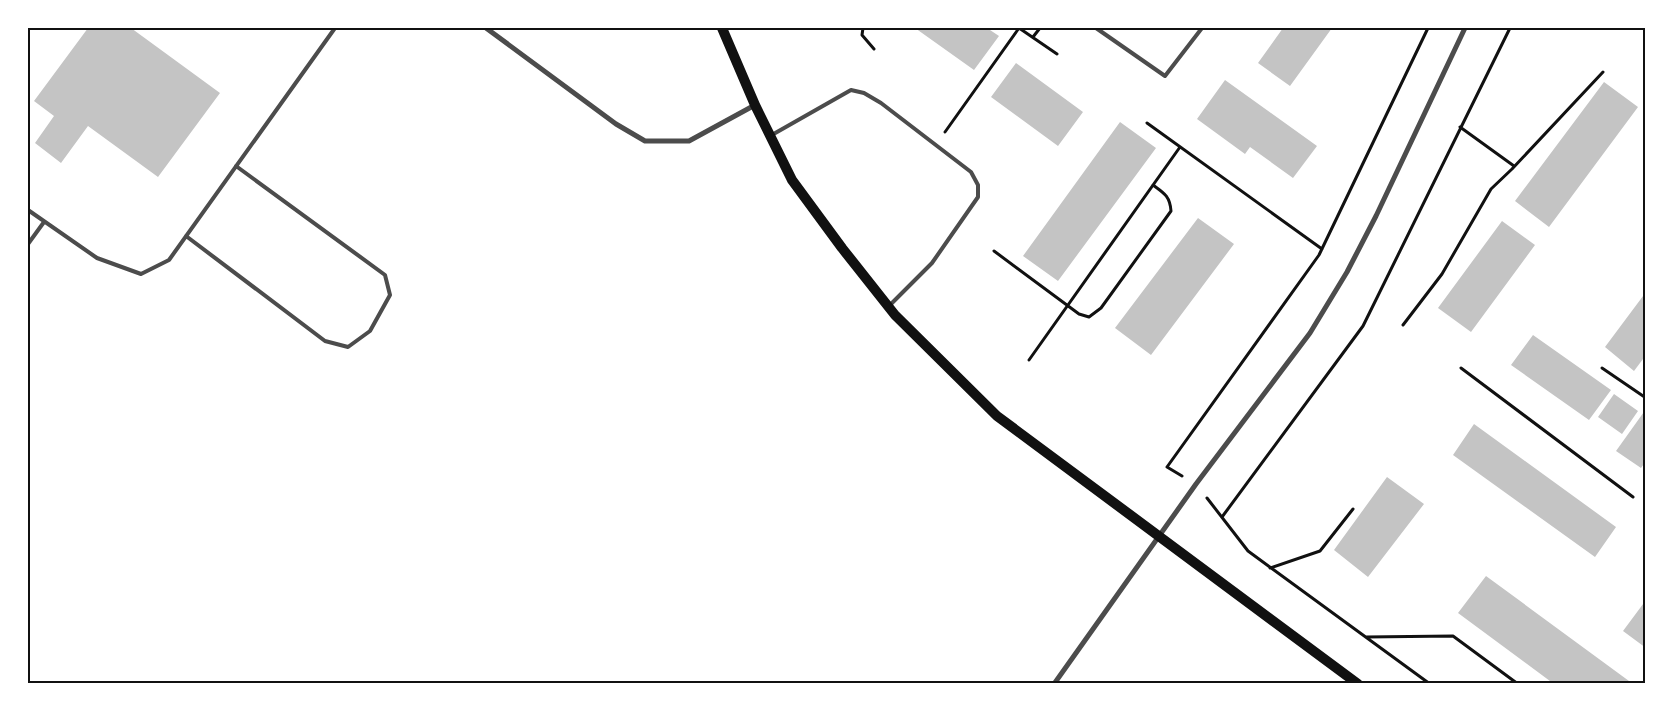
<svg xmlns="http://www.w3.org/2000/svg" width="1673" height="711" viewBox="0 0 1673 711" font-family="'Open Sans',sans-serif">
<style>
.building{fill:#c4c4c4}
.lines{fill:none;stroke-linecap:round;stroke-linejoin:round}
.path{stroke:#111;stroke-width:3}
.service{stroke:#4c4c4c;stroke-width:4}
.minor{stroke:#4c4c4c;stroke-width:5}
.secondary{stroke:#111;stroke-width:10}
.neatline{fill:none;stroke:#111;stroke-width:2}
</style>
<rect width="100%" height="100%" fill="#fff"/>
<path class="building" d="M88,28H131L220,93L158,177L88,126L61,163L35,143L54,116L34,101Z
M915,28H987L999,36L974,70Z
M1283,28H1332L1290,86L1258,63Z
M1016,63L1083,112L1058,146L991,97Z
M1225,80L1317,146L1293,178L1250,147L1245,154L1197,119Z
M1604,82L1638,107L1549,227L1515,201Z
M1120,122L1156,148L1058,281L1023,256Z
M1198,218L1234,244L1151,355L1115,328Z
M1502,221L1535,245L1471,332L1438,308Z
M1646,292V355L1634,371L1605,347Z
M1533,335L1611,390L1589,420L1511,365Z
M1614,394L1638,411L1622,434L1598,417Z
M1646,409V461L1641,468L1616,451Z
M1474,424L1616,527L1595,557L1453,455Z
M1387,477L1424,504L1368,577L1334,550Z
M1486,576L1629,681L1628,684H1554L1458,613Z
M1646,600V648L1623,631Z"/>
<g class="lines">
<path class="path" d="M863,28L862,35L874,49
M1033,37L1040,28
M1147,123L1322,249
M1460,127L1514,166
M945,132L1019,28L1057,54
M994,251L1079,314L1089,317L1101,308L1171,211C1170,196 1164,193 1153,185
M1403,325L1442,274L1491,189L1512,169L1603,72
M1029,360L1180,147
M1461,368L1633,497
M1602,368L1646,398
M1182,476L1167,467L1319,255L1428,28
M1207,498L1248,551L1430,684
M1222,517L1363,326L1510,28
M1270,568L1320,551L1353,509
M1366,637L1453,636L1518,684"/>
<path class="service" d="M1096,28L1165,76L1202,28
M770,136L851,90L864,93L881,103L971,172L978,185V197L932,263L889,306
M28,210L97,258L141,274L169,260L335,28
M186,236L325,341L348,347L370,331L390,295L385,275L236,166
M28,244L44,222"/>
<path class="minor" d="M486,28L616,124L645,141H689L755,105
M1054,684L1196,484L1310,333L1347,272L1376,216L1465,28"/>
<path class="secondary" d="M722,28L755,105L792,180L842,248L895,315L997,416L1358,684"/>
</g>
<rect width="1673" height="711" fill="none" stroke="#ffffff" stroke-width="58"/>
<rect x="29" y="29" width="1615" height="653" class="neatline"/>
</svg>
